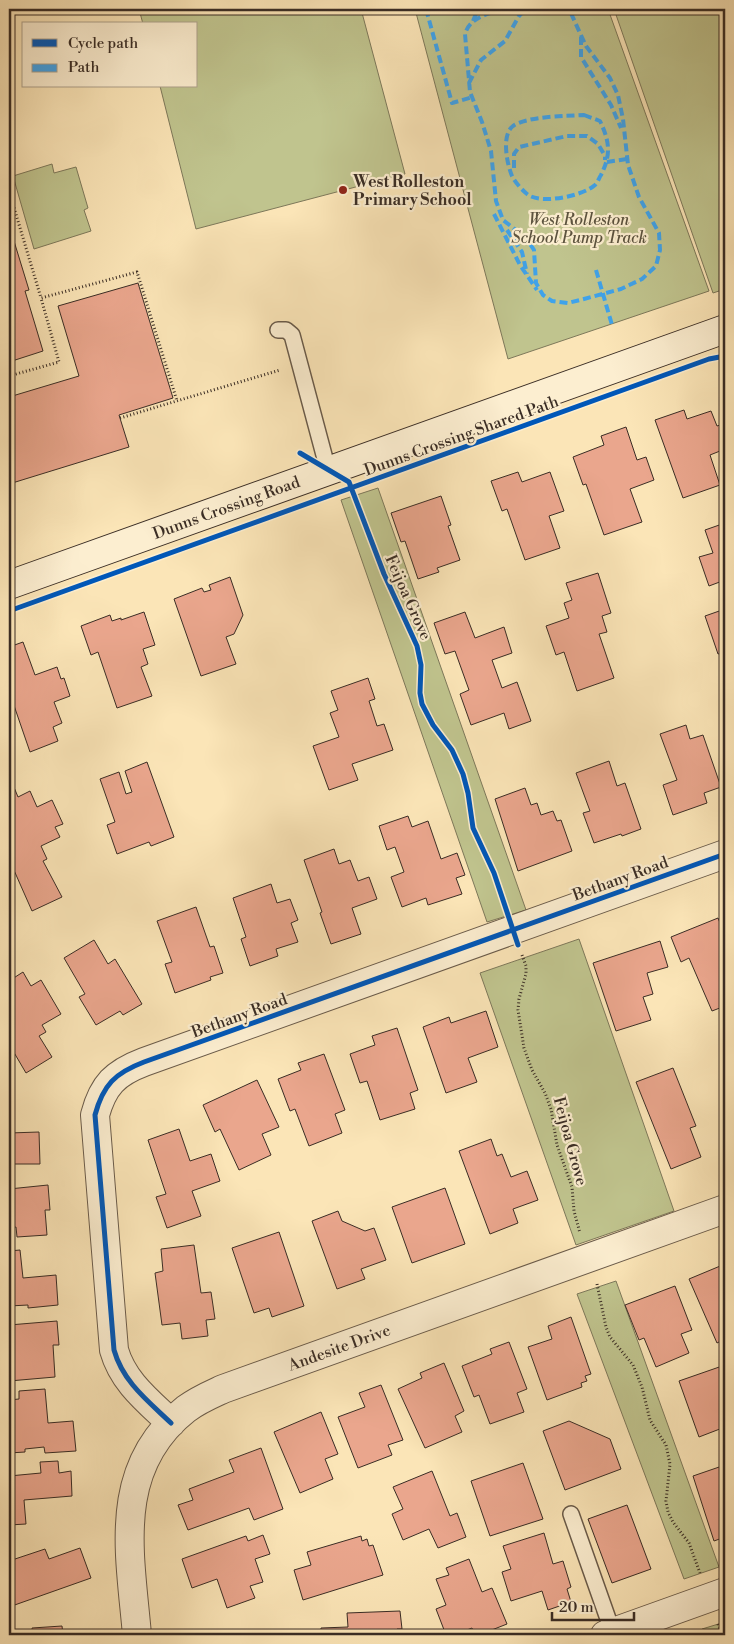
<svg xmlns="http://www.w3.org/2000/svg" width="734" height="1644" viewBox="0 0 734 1644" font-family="'Libre Bodoni',serif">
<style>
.green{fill:#c0c48e;stroke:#7d785a}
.building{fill:#eaa68d;stroke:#3a2d25}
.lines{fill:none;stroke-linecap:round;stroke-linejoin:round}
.lane-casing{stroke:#6a5b4a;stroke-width:18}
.street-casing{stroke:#6a5b4a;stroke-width:30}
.secondary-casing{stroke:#3a2d25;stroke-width:30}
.path{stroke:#3a2d25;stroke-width:3;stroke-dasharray:1 2.5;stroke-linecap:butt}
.lane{stroke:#fceed0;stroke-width:15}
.street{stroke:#fceed0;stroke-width:28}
.secondary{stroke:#fceed0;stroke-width:28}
.quiet{stroke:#3fa3eb;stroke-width:4;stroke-dasharray:8 4;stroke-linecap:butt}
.cycleway-casing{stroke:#fceed0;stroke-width:8}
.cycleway{stroke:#0057b8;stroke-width:5}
.poi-dot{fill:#8f2418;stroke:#fceed0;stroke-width:2}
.labels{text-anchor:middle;stroke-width:4.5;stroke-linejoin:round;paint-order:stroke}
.poi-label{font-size:16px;font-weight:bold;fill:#3a2d25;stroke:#fceed0;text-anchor:start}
.park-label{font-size:16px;font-style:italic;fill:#5c533f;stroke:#fceed0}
.street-label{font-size:16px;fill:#3a2d25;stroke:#fceed0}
</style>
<rect width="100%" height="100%" fill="#fbe5b7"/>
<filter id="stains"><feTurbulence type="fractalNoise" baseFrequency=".004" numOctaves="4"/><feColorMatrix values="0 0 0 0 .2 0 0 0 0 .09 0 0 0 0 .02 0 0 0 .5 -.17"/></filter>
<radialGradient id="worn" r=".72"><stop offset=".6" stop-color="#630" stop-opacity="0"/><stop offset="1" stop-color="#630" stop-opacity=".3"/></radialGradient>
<path class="green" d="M139,9H361L405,174L196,229L160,86H196V24H143Z
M415,9H608L709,291L508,359Z
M614,9H725V289L713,293Z
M52,164L54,173L76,167L88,208L84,210L91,231L34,249L13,176Z
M378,488L526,910L487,922L341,500Z
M579,939L674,1211L576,1245L480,973Z
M616,1281L719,1567L684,1579L577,1294Z
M725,1622V1635H704L702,1629Z"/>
<path class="building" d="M9,228H10L29,290L25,291L43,351L9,362Z
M138,283L173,398L119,415L129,447L9,484V397L79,376L58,306Z
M684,410L687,419L711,411L717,426L723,424L725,431V449L710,455L720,485L683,498L655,420Z
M626,427L637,460L646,457L654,480L630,489L642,522L604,535L586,484L583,485L573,457L604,445L601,436Z
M518,472L522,482L550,472L564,511L549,516L560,548L525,560L507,509L502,511L491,481Z
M441,496L451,525L448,526L460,560L437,568L439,572L418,579L405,541L401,542L391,513Z
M725,523V580L709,586L699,557L713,553L705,530Z
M598,573L611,613L602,616L607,632L599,634L614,678L577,691L564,652L556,655L546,626L569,618L564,603L572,600L566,583Z
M230,577L243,615L234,634L226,637L236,664L201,676L174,599L202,588L204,592L211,590L209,585Z
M725,609V652L718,654L705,616Z
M144,612L155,645L143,649L148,664L141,667L152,696L117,708L98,652L91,655L81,626L110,615L112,621L121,618V620Z
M465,612L475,638L504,627L512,653L492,660L502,688L517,682L531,721L509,729L504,713L471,725L460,694L469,690L455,651L445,654L434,623Z
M23,642L35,675L57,667L61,679L64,678L70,696L54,702L62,723L53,727L58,741L30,752L9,691V647Z
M368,678L375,699L369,701L377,726L384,724L393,750L352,764L358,780L329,790L313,746L339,737L330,713L338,710L331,691Z
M686,725L690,739L703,735L721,787L704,793L707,803L673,815L663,785L677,780L660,734Z
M609,761L617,786L625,783L641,829L622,836L621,834L594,843L583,813L590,811L576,773Z
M147,762L174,837L151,846L149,842L117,854L107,825L115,822L100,779L119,772L126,794L132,792L125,771Z
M11,780L18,797L30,791L37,807L52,800L63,824L55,827L60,837L41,846L47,859L43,861L62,897L32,911L9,859V781Z
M525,788L531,805L537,803L541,815L553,811L557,821L561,820L572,851L518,871L495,799Z
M408,816L412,827L428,821L441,859L457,853L465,875L456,878L462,894L428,905L426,898L402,907L391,877L404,872L395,847L387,850L379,826Z
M334,849L339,864L350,860L358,881L369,877L377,899L352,908L361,934L331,944L320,913L322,912L304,860Z
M271,884L277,903L290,899L298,920L291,923L298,942L276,949L278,956L250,966L241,939L246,937L233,898Z
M196,907L210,947L214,946L223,973L210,977L211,980L175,993L165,964L172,962L157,921Z
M718,918L725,935V1006L712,1011L689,958L681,962L671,937Z
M94,940L108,964L115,959L142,1004L123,1015L120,1011L96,1025L79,997L85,994L64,958Z
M660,941L668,967L647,973L653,994L643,997L651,1020L616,1031L593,963Z
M23,972L31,986L41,980L61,1014L42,1025L46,1032L39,1036L52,1057L26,1073L9,1044V1039L11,1038L9,1034V981Z
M486,1011L498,1047L468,1058L477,1082L446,1093L423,1027L449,1017L451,1023Z
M397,1028L418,1090L410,1093L415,1109L380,1120L367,1081L360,1083L350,1054L375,1045L372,1036Z
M324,1054L345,1110L335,1114L342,1133L309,1146L295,1109L290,1111L278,1079L301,1070L298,1063Z
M673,1068L696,1126L690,1128L701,1157L671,1169L636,1082Z
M257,1080L279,1127L262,1134L271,1155L239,1170L220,1129L215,1132L203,1105Z
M179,1129L190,1161L211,1154L220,1181L192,1191L201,1216L167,1228L156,1197L166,1194L148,1140Z
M39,1132L40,1164H9V1133Z
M491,1139L497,1156L502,1154L511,1177L527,1171L538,1200L513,1209L518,1223L490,1234L459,1151Z
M48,1185L50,1210H45L47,1235L17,1237L16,1227L9,1228V1189Z
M445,1188L465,1244L412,1263L392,1207Z
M338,1211L342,1221L365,1231L374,1228L386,1260L361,1269L365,1279L337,1289L312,1221Z
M279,1232L304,1306L272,1317L269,1308L254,1313L232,1248Z
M194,1245L201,1293L211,1292L215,1319L206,1320L208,1336L182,1339L180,1323L162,1325L155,1273L163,1271L161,1249Z
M20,1250L23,1278L56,1275L58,1305L28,1308V1305L9,1306V1251Z
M725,1264V1339L717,1343L689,1279Z
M675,1286L692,1330L681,1334L689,1353L656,1367L644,1338L639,1340L625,1305Z
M571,1317L591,1374L585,1376L587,1381L581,1383L582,1387L547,1400L528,1347L552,1339L548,1326Z
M57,1321L59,1345H53L55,1377L9,1381V1325Z
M509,1342L527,1389L517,1393L524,1412L490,1424L479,1395L474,1397L462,1366L492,1354L490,1349Z
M444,1363L464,1411L455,1416L462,1432L425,1448L398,1389L422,1378L420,1373Z
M725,1365V1412L721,1414L725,1427L699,1437L679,1381Z
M381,1385L403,1440L388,1445L392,1455L358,1468L338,1417L365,1407L359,1393Z
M45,1389L48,1423L73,1421L76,1451L45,1453L44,1447L25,1449V1452L9,1453V1400L19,1399V1391Z
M321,1412L338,1454L325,1459L333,1479L300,1493L274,1432Z
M569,1421L610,1439L621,1469L565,1490L543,1431Z
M261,1448L283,1509L254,1520L249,1508L188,1530L178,1505L193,1500L189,1489L234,1472L229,1460Z
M58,1461L59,1473L71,1471L72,1496L24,1500L26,1524L9,1525V1476L41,1473L40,1462Z
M523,1463L543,1519L490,1536L471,1481Z
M725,1465V1537L714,1541L693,1476Z
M432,1471L450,1516L457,1513L466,1537L438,1548L429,1529L403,1540L392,1514L403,1509L393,1487Z
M627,1505L651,1569L612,1583L588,1519Z
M544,1533L553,1564L563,1561L571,1587L567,1589L571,1602L548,1610L542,1591L511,1601L502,1572L511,1569L503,1546Z
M263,1535L270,1554L255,1559L263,1582L250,1586L255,1598L227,1608L217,1579L192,1588L182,1559L246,1536L248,1541Z
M361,1536L362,1541L367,1539L369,1546L373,1545L383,1575L303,1600L294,1570L311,1565L307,1552Z
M80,1548L91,1578L9,1607V1561L45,1549L49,1559Z
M469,1559L482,1592L492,1588L507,1624L479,1635H475L472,1628L454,1635H446L436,1609L446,1605L436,1579L449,1575L446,1568Z
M400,1611L402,1629H397V1635H321V1628L348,1627L347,1613Z
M62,1626L63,1635H33L32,1628Z
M249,1632L250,1635H227Z"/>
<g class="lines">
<g class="lane-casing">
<path id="lane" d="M278,330H286L292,335L328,470
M571,1514L613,1633"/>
</g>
<g class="street-casing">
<path id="street" d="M171,1423C148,1401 123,1382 114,1350L95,1115C103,1085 115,1073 144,1062L725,854
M137,1635C130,1553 111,1468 186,1409C198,1400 210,1395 223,1389L725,1209
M605,1635L725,1592"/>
</g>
<g class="secondary-casing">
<path id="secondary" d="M9,585L725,329"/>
</g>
<path class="path" d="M9,191L41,298
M9,376L59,362L41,298L137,272L177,401
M120,418L280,370
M522,955L526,966V974L519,999L518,1010L524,1048L532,1070L545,1093L551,1109L557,1145L572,1187L574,1211L580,1233
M597,1284L606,1327L610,1337L633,1365L642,1387L650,1420L666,1445L670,1464L666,1501L668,1512L673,1522L689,1543L700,1573
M718,1624L722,1635"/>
<use href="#lane" class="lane"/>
<use href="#street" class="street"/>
<use href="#secondary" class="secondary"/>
<path class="quiet" d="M426,9L452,103L473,97
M503,9C488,14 470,17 465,34L470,92L482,122L491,151L496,201L503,220L526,238L534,250L536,283L543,295L552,301L568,303L584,299L621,289L642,279L656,266L660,250L659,233L639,197L628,165L623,119L618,95L610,78L586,46L569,9
M473,21L478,9
M581,37V57L611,105L621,128
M469,83L481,60L505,41L519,16L526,9
M584,115L600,121C610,142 611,155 601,175C599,178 598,182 595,185C583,196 540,205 527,194C522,190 515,182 512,176C507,164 501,135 513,126C527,116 567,116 584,115Z
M607,162L627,159
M514,168V154L519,147L567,136H587L598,144L605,156V160
M494,214L520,265L537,290
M507,230L522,252L527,274
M596,270L612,325"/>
<g class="cycleway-casing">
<path id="cycleway" d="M300,453L349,482L384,574L417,646L421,665L420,693L422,704L433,725L452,750L463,774L468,793L473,828L494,873L518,945
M9,611L709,359L725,356
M171,1423C148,1401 123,1382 114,1350L95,1115C103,1085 115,1073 144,1062L725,854"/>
</g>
<use href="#cycleway" class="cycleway"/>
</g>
<circle class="poi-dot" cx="343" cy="190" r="5"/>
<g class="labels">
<g class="poi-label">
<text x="353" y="187">West Rolleston<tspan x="353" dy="18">Primary School</tspan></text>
</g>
<g class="park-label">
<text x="579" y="225">West Rolleston<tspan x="579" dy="18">School Pump Track</tspan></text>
</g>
<g class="street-label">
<text transform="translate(461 435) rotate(-20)" y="6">Dunns Crossing Shared Path</text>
<text transform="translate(226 507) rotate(-20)" y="6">Dunns Crossing Road</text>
<text transform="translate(409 597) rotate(66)" y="6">Feijoa Grove</text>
<text transform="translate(620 878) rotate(-20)" y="6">Bethany Road</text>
<text transform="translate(239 1015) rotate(-20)" y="6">Bethany Road</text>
<text transform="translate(571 1141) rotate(75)" y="6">Feijoa Grove</text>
<text transform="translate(339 1347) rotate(-20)" y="6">Andesite Drive</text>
</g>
</g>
<rect width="734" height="1644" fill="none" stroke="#fbe5b7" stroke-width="30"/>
<rect x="10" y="10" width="714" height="1624" fill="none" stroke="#3a2d25" stroke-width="2.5"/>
<rect x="15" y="15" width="704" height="1614" fill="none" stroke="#3a2d25"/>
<rect x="22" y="22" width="175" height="65" fill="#fceed0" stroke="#aea18c"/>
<rect x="32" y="39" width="25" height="8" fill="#0057b8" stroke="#aea18c"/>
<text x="68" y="48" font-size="15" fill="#3a2d25">Cycle path</text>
<rect x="32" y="64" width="25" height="8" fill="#3fa3eb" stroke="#aea18c"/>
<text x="68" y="72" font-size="15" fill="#3a2d25">Path</text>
<path d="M552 1612v8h82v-8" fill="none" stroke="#3a2d25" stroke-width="2.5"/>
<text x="559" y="1612" font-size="15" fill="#3a2d25" stroke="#fceed0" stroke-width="4" paint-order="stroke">20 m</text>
<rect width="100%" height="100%" filter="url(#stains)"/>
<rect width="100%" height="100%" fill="url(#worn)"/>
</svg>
